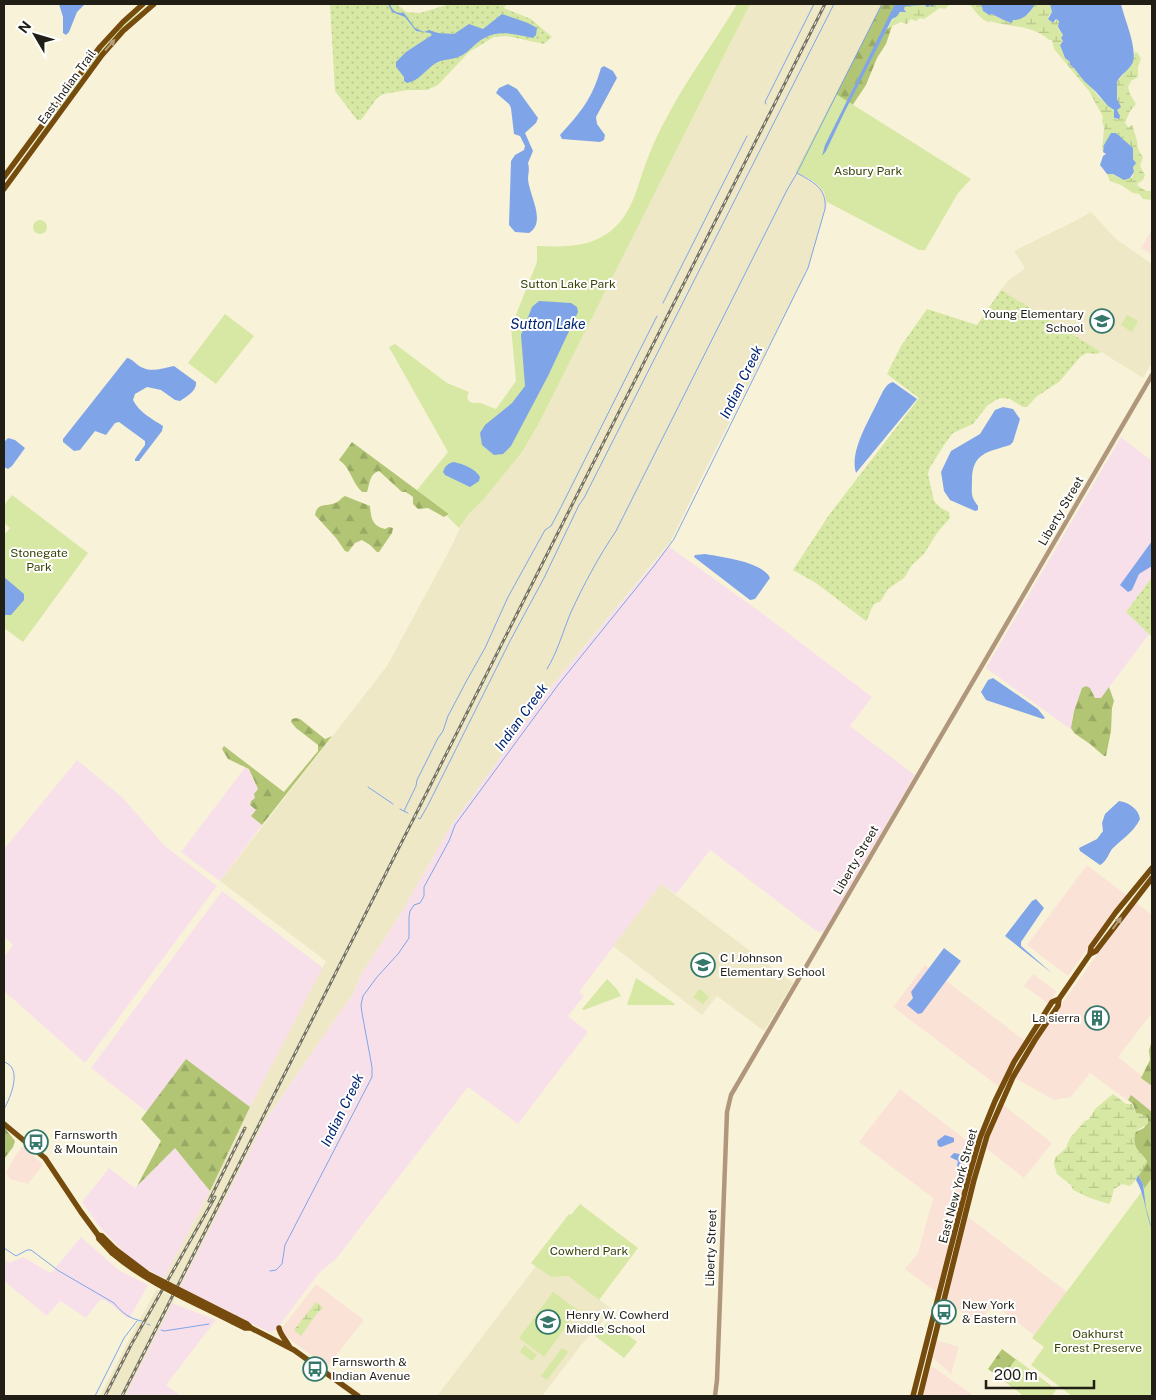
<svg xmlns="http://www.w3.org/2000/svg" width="1156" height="1400" viewBox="0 0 1156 1400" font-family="'Public Sans',sans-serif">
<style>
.commercial{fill:#fae2d7}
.industrial{fill:#f8e0eb}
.built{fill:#eee8c6}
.grass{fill:url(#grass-dots)}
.forest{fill:url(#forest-firs)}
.wetland{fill:url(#wetland-marsh)}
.park{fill:#d6e8a3}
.water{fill:#7fa5e8}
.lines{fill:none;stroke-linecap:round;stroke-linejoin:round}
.stream{stroke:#7fa5e8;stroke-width:1}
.minor{stroke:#b0977c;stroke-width:4.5}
.major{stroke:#764c0e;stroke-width:5.5}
.rail-casing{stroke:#767362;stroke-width:3}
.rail{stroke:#fff;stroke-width:1;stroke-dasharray:4;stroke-linecap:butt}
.major-bridge{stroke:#764c0e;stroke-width:5.5}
.oneway{fill:#b49d7a}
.labels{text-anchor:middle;stroke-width:4;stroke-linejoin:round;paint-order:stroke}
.street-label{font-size:12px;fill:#211f15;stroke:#fff}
.park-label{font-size:12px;fill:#384304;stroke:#fff}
.poi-label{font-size:12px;fill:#211f15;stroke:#fff;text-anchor:start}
.water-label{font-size:14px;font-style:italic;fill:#012572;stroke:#fff}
</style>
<defs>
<pattern id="grass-dots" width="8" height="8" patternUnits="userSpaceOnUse" patternTransform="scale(1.25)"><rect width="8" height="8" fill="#d6e8a3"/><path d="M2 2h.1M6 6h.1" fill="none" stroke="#b7c78b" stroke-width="1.8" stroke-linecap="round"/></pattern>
<pattern id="forest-firs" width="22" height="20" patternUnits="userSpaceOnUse" patternTransform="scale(1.25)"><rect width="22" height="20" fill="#b1c574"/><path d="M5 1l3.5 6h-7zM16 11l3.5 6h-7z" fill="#98a964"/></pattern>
<pattern id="wetland-marsh" width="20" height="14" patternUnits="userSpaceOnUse" patternTransform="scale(1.25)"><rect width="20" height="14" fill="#d6e8a3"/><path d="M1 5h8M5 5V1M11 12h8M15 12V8" fill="none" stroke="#b7c78b"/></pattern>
</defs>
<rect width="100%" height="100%" fill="#f8f3d8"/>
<path class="commercial" d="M1152,229V254L1141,248Z
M1087,865L1126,895L1068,976L1027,945Z
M1135,902L1152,915V1013L1118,1057L1152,1084V1118L1090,1073L1071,1097L1054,1100L1015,1078L1047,1024Z
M925,965L1024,1040L999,1087L893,1007Z
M1033,974L1056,991L1049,1004L1024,986Z
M900,1089L975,1147L937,1293L905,1269L918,1253L933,1198L859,1142Z
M1002,1104L1052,1143L1024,1178L986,1148Z
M22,1147H25L43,1165L28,1184L10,1179L6,1173L17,1153Z
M967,1216L1067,1292L1034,1335L993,1304L977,1325L947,1299Z
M316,1284L364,1320L327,1367L284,1335L282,1331V1328Z
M936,1340L959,1347L951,1374L933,1358Z
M932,1367L935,1368L974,1396H922L930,1368Z"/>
<path class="industrial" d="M1121,437L1152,461V577L1126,612L1149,634L1101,698H1095L1092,691L1082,688L1072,717L1073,731L986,668Z
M668,546L759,611L872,697L850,726L915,775L824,931L819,932L815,930L710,850L676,894L661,884L579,992L584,996L568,1016L588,1032L518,1124L468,1087L336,1259L319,1273L276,1330L269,1332L180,1287L266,1119L354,992L359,978L402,911L450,827L553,684Z
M77,760L122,797L165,846L217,886L85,1063L4,991V957L13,945L4,937V849Z
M246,766L252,773V778L258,789L255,792V798L251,801L250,805L256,810L251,816L262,825L220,881L181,852Z
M222,891L323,968L250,1107L186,1059L147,1112L91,1068Z
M175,1148L210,1191L164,1279L138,1264L123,1251L99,1226L82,1202L109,1168L135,1188Z
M81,1237L120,1271L148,1285L129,1319L105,1300H100L86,1318L60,1301L47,1316L4,1281V1258L9,1263L23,1257L51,1273Z
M172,1303L216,1320L166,1385L181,1396H125Z"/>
<path class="built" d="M750,4H882L797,172L817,184L822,188L827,198V204L808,268L802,281L707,466L671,541L553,684L450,827L402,911L359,978L354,992L266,1119L180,1287L164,1279L210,1191L250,1107L326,961L220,881L387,666L449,551L464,520L483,500L522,452L538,425Z
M1091,212L1116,239L1152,264V362L1143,378L1001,290L1008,281L1025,268L1014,251L1077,220Z
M661,884L793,983L764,1031L717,996L702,1015L613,946Z
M536,1266L551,1277L568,1276L613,1310L582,1344L542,1396H437Z
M157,1289L175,1298L125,1396H100L136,1326Z"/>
<path class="grass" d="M147,4L117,35L29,150C57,111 81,70 114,35C124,24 135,11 147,4Z
M330,4H397L406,12L420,13L450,4H507L504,8L531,19L552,37L544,44L507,36L494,37L469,52L438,85L427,90H408L383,94L377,98L361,120H357L335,91Z
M1001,290L1101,352L1097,354L1087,353L1081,356L1059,382L1036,397L1027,407H1023L1010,399L1001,398L994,401L987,406L973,424L953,433L944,445L929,469L928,474L934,501L941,508L949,512L950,518L937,533L924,554L912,565L904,578L888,589L880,602C870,603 871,615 866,621L816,583L793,570L829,515L919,398L887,374L901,346L927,309L977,325Z
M1152,577V637L1126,612Z"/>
<path class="forest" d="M882,4H895V6L847,101L849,102L884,34L888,28L892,26L886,44L877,58L866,85L850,109L827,202C827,185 809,178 796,172Z
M352,442L449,514L444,517L428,508L418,509L413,504V497L406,492H402L379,471C369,474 370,484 367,492H362C352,483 351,468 339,460Z
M345,496L370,506C371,518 372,526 385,529L389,527L393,528L392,533L379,552H377L370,545L362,540L355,543L348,552L345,551L336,538L315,515C317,502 326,507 335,503C339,502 341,498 345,496Z
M1086,686L1090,688L1095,698H1101L1109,687L1114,701L1112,708L1111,731L1106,756H1104L1090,744L1074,733L1071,728L1074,711L1082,688Z
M296,718L300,719L325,739L332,736L262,825L251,816L256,810L250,805L251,801L255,798L254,794L258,789L249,769L228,759L222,749L224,746L284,792L318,751V745L296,728L291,722L292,719Z
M1152,1041V1086L1141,1078L1150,1060L1149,1050Z
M186,1059L250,1107L210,1191L175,1148L137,1186L161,1141L141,1119Z
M1131,1095L1152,1112V1225L1143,1184L1138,1175L1140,1171L1143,1156C1135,1151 1133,1141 1135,1132L1144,1128L1148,1121C1147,1116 1141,1114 1136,1113L1133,1104L1128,1100Z
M4,1127L15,1141L13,1147L4,1159Z
M1002,1349L1051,1386L1021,1396L1022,1394L988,1369Z"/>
<path class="wetland" d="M935,4H950L945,9L940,8L924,19L920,18L916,21L911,19L907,24L901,22L888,28C892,20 896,12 906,11L904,9V6L930,5L932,7Z
M969,4H981L983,11L989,15L992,14C997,18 1005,19 1010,23H1012L1013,20L1029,14L1035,4H1050L1052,12L1048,17L1051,22H1055L1057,19L1059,21L1058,28L1063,35L1061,38L1063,41L1060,44L1064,56L1070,62V65L1074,68L1099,97L1114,111V118L1118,120L1119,115L1117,110L1120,107L1117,99V82L1131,65L1135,52L1138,53L1141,59L1138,67V77L1131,81L1128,87L1130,94L1136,104L1130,111L1125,123L1128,127L1133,125C1133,131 1135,132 1136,137C1139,146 1135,146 1143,157L1140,166L1145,175L1143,180L1137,184L1138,186L1146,191H1151L1152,200L1143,199L1139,194L1133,193L1121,185L1110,181L1107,174L1110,173L1120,178H1132L1134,172L1133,166L1136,163L1133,159V148C1125,144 1123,136 1113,134L1102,151L1104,128L1102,121L1103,117L1089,91L1054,49L1052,40H1049C1034,26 1012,27 993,22C986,20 992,24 986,21C979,18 974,9 969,4Z
M1113,1094L1126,1104H1132L1136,1113L1142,1114L1148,1118V1124L1137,1130C1128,1146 1141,1151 1147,1161C1146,1166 1134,1183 1130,1186L1122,1184L1114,1189L1111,1201L1109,1204L1090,1198L1073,1190L1071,1185L1057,1174L1054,1164L1055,1158L1066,1148L1070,1138L1085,1121L1089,1119L1095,1109Z
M316,1302L323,1307L315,1316L301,1336L294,1330Z"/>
<path class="park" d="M737,4H750L538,425L522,452L483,500L468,515L459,528L447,516L449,514L417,490L448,452L389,347L395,344L447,383L469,392L467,397C470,405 473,402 480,403C485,404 491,408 496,409L516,381L511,327L537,262V246C565,247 591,248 613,229C635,210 638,181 649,155C654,142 660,129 667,117C687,78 715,42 737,4Z
M836,94L971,179L958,193L925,250H919L827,202C827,185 809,178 796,172Z
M33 227a7 7 0 1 1 14 0a7 7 0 1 1-14 0Z
M225,314L254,336L216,384L188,363Z
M1127,315L1138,321L1132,332L1121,325Z
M12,495L88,553L23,642L4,628V535L10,528L4,523V505Z
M636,978L675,1004L674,1005H627Z
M607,979L616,988L621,996L584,1010L582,1009Z
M700,989L709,997L703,1004L693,997Z
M1152,1178V1396H1072L1031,1365L1044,1347L1032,1338Z
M580,1204L638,1248L599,1300L568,1276L551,1277L531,1263L569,1214L571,1215Z
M553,1292L578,1310L544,1357L519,1338Z
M607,1323L614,1324L637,1342L624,1358L595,1336Z
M524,1345L537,1355L532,1361L520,1352Z
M562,1348L568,1352L547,1380L541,1376Z
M1016,1359L1056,1390L1052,1396H1021L1022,1394L1001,1378Z"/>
<path class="water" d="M59,4H85L77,12L69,32L66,35L63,33V17Z
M388,4H390C393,12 396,13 404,13L415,28L424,32L429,30L438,33L454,34L469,24L483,29L502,14L528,23L537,28L536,35L533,38C511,34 497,28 477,43C471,48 465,55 458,57C450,60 443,59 436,63C426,69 419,81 407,83L404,81V77L396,67V62L406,52L432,35L430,33L416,31L405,17L392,12Z
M895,4H935L932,7L930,5L927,7L925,5L905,6L904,9L906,12H900L896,17L892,19L844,113L826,151L822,156L825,145Z
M981,4H1035C1030,13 1024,20 1013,20L1012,23C1010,23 993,15 992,14L989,15L983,11Z
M1050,4H1121C1124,18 1139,51 1132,64C1128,71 1120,75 1117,82V99L1121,107L1117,110L1120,116L1119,119L1114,118V110L1108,106L1096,92L1084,81L1074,68L1070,65V62L1065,58L1060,45L1063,41L1061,38L1063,35L1058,27L1059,21L1056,19L1053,23L1048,19L1052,12Z
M604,66L613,71L617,78L596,117L597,124L605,135L604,140L600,142L562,139L560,135C581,112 592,99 601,68Z
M508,84L517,89L538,118L536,123L525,133L533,151L528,163C530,170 528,173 528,179C529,195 547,222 529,233L515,232L509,225L511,161L515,155L524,150L525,146L520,136L514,134L511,108L509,104L496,93L499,88Z
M1111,133H1116L1133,148V159L1136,163L1133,167L1134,172L1130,178L1124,180L1113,174H1107L1100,165L1103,156L1106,154L1103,152L1104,145Z
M539,301L571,303L577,307L578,312L548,376L511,446L503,454L494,455L482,445L480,433L485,425L512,403L525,386L521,335L532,307Z
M127,358C133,359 135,364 141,367C152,373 162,368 174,366L196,382C197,391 187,396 180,401L175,400L161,390L147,387L135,394L133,400C139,412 152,419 163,426L162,431L139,461H135V459L145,445V441L119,422L115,423L106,435L95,431L80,450L74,451L63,442V439Z
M893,382L917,399L856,473C849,451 870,419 879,399C883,392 885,384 893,382Z
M1003,407L1013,409L1020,419L1013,442L1010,445C989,452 972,452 972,480C972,493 970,496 978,506V510L975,511L950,500L944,491L941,472L951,451L980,434L995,410Z
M8,438L15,440L25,448L12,466L8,469L4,467V442Z
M454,462C463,464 476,469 480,477L479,481L470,487L445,475L443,472C445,466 448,463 454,462Z
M1152,541V566L1139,574L1132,590L1128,592L1120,585Z
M705,554C722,557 763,562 770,578L755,599L750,600L694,557L695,555Z
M4,577L24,594V600L11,615H4Z
M993,678L1038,709L1045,718L1043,719L986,700L981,692L988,680Z
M1119,801C1128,802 1139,809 1140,819C1133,833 1122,839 1112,849C1108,855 1106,862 1100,865L1080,851L1079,848L1097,839L1103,831L1102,823L1105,814Z
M1036,899L1044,908L1021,942V946L1053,974L1005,936L1032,901Z
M944,948L961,961L922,1013L918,1014L907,1005L913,998L911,992Z
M945,1135L954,1138V1142L941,1147L938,1146L937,1141Z
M954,1153L959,1154L963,1157L960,1168L957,1166L958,1161L950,1157Z
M1138,1175L1143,1184L1146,1208L1152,1229C1145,1214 1145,1194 1136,1180Z"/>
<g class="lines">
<path class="stream" d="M766,104L765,102L814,4
M797,173L882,4
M663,303L747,136
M368,787L393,804
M400,809L408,813
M404,811L416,786L417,780L438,738L443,731L448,716L467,680L485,648L508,597L545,530L551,526L558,513L657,316
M418,818L420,819L427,807L510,641L544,578L579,505L584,498L834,4
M4,1062C23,1067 11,1097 4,1109
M4,1248L16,1256L27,1250H31L59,1271L114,1303C122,1313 130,1319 142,1321
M270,1271L276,1270L282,1264L285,1245L372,1077V1067L362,1013L361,1005L363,996L377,977L398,954L409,938V917L410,911L414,905L420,903L424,896V887L449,841L455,825L558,685L654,566L674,539L808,268L825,209C827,188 813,182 797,173L787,190L616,531C599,556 584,584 571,612C563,631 558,651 547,669
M147,1324L150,1325
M161,1330L164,1331L209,1324
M95,1396L124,1338L137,1321"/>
<path class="minor" d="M715,1396L717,1380L727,1112L731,1095L1152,375"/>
<path class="major" d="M4,177L100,47L123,22L143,4
M4,189L102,55L123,31L154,4
M1090,954L1096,951L1152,878
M4,1124L45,1158L81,1212L98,1235L99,1239L112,1253
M98,1235L102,1236L115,1249
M235,1318L247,1324L251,1328
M233,1322L245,1328H251L294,1350L358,1396
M279,1328C280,1335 287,1341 290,1348
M913,1396L969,1176L980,1138L995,1101L1014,1062L1052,1002L1059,999
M920,1396L974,1180L987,1136L1013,1077L1035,1040L1058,1006L1059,999L1090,954L1091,947L1116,912L1152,868"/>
<g class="rail-casing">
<path id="rail" d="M209,1201L245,1128
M105,1396L131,1345L215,1197
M122,1396L825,4"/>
</g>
<use href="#rail" class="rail"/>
<path class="major-bridge" d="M115,1249L148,1274L235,1318
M112,1253C147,1283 192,1301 233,1322"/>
</g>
<defs><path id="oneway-solid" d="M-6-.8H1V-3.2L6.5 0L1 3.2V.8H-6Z" transform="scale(1.25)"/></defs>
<g class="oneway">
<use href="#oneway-solid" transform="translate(110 45) rotate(-49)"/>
<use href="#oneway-solid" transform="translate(1117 923) rotate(-54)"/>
</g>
<defs>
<g id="school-ring" transform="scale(1.25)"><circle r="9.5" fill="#fff" stroke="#35786a" stroke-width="1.5"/><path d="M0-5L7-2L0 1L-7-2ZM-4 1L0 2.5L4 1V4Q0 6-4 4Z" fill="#35786a"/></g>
<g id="building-ring" transform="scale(1.25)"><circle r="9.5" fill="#fff" stroke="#35786a" stroke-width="1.5"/><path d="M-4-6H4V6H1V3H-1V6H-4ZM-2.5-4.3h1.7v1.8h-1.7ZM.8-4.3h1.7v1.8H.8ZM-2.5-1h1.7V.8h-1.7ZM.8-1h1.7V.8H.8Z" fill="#35786a"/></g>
<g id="bus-ring" transform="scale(1.25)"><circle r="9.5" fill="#fff" stroke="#35786a" stroke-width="1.5"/><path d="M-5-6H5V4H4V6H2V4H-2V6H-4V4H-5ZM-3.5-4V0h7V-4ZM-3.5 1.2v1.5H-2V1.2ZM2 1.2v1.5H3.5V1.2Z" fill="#35786a"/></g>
</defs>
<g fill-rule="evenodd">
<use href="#school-ring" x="1102" y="321"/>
<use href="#school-ring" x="703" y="965"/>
<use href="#building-ring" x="1097" y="1018"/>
<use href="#bus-ring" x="36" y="1142"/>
<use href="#bus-ring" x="944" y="1312"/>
<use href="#school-ring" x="548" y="1322"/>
<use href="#bus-ring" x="315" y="1369"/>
</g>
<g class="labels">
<g class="street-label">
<text transform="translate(67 87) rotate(-54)" y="4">East Indian Trail</text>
<text transform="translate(1061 511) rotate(-60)" y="4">Liberty Street</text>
<text transform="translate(856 860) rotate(-60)" y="4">Liberty Street</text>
<text transform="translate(958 1186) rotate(-75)" y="4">East New York Street</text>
<text transform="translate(711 1248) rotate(-88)" y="4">Liberty Street</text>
</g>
<g class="park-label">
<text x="868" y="175">Asbury Park</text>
<text x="568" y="288">Sutton Lake Park</text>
<text x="39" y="557">Stonegate<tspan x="39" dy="14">Park</tspan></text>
<text x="589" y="1255">Cowherd Park</text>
<text x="1098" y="1338">Oakhurst<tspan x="1098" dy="14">Forest Preserve</tspan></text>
</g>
<g class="poi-label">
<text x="1084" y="318" text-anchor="end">Young Elementary<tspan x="1084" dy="14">School</tspan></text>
<text x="720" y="962">C I Johnson<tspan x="720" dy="14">Elementary School</tspan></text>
<text x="1080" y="1022" text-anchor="end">La sierra</text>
<text x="54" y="1139">Farnsworth<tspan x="54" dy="14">&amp; Mountain</tspan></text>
<text x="962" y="1309">New York<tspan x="962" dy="14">&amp; Eastern</tspan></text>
<text x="566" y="1319">Henry W. Cowherd<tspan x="566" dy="14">Middle School</tspan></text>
<text x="332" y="1366">Farnsworth &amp;<tspan x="332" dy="14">Indian Avenue</tspan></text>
</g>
<g class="water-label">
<text x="548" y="329">Sutton Lake</text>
<text transform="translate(741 382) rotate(-64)" y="5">Indian Creek</text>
<text transform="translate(521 717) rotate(-54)" y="5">Indian Creek</text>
<text transform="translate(342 1110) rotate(-64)" y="5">Indian Creek</text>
</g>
</g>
<rect width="1156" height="1400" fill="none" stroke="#211f15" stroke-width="10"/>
<g transform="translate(35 35) rotate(308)" stroke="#ffffff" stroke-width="4" paint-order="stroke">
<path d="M0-4L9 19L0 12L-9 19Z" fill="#211f15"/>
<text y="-8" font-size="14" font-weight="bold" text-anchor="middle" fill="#211f15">N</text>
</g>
<path d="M986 1380v8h108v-8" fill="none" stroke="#211f15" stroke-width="2.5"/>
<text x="994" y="1380" font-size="15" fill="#211f15" stroke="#ffffff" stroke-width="4" paint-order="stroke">200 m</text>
</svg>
